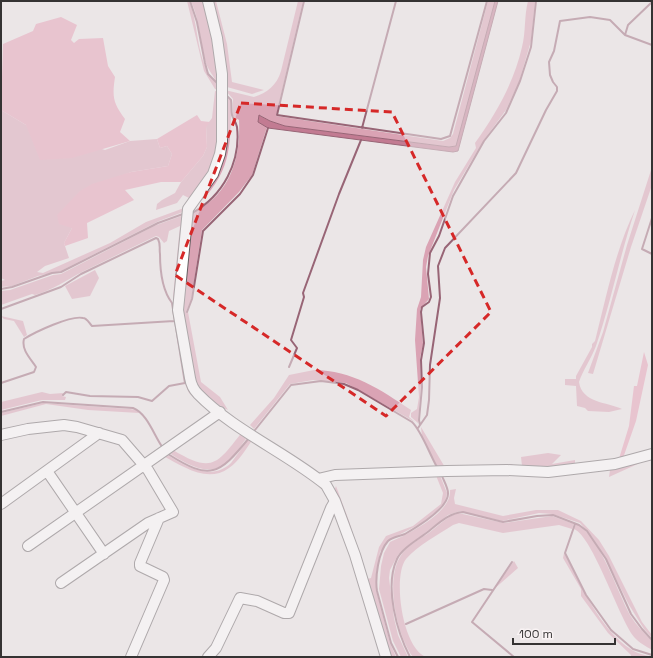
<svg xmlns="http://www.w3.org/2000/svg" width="653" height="658" viewBox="0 0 653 658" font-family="'Space Grotesk',sans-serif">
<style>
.green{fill:#daa3b4}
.forest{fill:#e59bb2}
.water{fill:#c27b92;stroke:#986576}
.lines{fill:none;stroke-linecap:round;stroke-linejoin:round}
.stream{stroke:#986576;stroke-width:2}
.minor-casing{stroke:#656062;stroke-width:12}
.minor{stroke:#fff;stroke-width:10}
.marked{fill:none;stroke:#d62828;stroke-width:3;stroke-dasharray:8 5;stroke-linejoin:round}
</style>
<rect width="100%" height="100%" fill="#ebe6e7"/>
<path class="green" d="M187,1H189C200,27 195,61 216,82C214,76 208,70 206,63C200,42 200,21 191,1H205L218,57V90L215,89L204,71Z
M211,1H216L227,44L232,82L264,90L252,94L227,87Z
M298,1H303L276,116L443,141L450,138L453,134L488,1H495L457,146L449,147L285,126L270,121L260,115L258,122L267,127L252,175L239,192L202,230L191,300L186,312V313L188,312L201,382L220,397L228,410C215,404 201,393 195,379L182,318L190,214C229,197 241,160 239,120L233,116V99L225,90L254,97C267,93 277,85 281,71Z
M528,1H535L531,41L519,82L506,110L484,140L454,190L428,256L426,267L429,299L420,309L423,344L420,358L421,385L418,423L411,417V413L417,409L419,397L415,340L417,309L421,297L423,260L426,247L455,182L476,148L475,143C496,114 514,82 522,47C526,32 524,16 528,1Z
M215,91L222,93V113L215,162L183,212L159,221L61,271L38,276L12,286L1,287V281L5,280L1,278V110L26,125L105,150L130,141L157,139L160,148L167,146L172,154L168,166L131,172L117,178L72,228L64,243L69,258L45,266L37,272L43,273L110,243L146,222L184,208L189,198L183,195L177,203L156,210L157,204L162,200L175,193L181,182L203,156L207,147L206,126L212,118Z
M226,97L231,101C231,147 231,175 194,208L210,186Z
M652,167V185L631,247L593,374L588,373L603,332L627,245Z
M635,210C620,255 611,302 596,346C591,359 583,370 579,382C582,403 607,402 622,409L609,412L588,411L585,408L577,406L576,386L565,385V379H576V376L592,347V344L595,341C606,298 615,251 635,210Z
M184,215L176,299L186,368L213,414L189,393L185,384L173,297L180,226L169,231L167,241L164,243L159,237L156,236C131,248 107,260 82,272C67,280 52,290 35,295L32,294L1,305V291L10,290L53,275L61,274L154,226Z
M95,270L99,278L90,296L72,299L65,286Z
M1,316L23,321L27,335L24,337L14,321L4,319Z
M314,370C352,370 381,390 411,410L409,417L415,422L346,383L313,380L290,384L254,429L250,425L274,398L289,375Z
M42,392L50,394L63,393L62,396L66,397L65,400H42L1,410V402Z
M43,403L130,409L136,410L139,413L88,410L46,404L1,416V413Z
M421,427L446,469L439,470L422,437Z
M243,431L248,436C242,444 235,456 226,463C208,478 184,463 168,452L173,450C213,474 217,464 243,431Z
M250,437L253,439C246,449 239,461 229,468C207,484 183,466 163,456L166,454C185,466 211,482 231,463Z
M548,453L561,455L552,464L575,460V468L480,466L512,464L515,467L522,466L521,457Z
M652,458V460L642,462L609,477L610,470Z
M435,473H439L447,493L445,502L436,512L420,524L389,540L380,552L376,575V590L390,643L396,657H389L334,491L336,486L349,521L367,579L371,578L379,547L386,536L413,526L441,504L443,493Z
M456,489L454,498L455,504L503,516L536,510H558L581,521L599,540L609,556L642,622L652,635V638L644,629L629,605L605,557L592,537L580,523L552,514L539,513L502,521L460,511L448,515L403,550L398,555L390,570L389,578L394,618L398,635L408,657H401L393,641L379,589L381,566L384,553L390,542C408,534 452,513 450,490Z
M458,513L504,523L552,516L574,524L572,529L559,525L503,533L459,523L453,525C438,535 418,545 406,559C392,577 403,651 427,657H413C397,636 385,581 400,557C406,546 420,539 430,532C439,525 448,516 458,513Z
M576,524C599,533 618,594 630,615C636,625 644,633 652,641V650C646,646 639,643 634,637C618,616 593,537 574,529Z
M564,553C581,585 600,630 632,650C638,654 646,655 652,657H631V655L608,633L581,596V589L563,558Z
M514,561L518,568L493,590Z"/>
<path class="forest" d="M61,17L77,25L71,40L74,43L79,39L103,38L108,66L115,77C112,97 113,103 125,119L120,132L130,141L72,158L40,160L26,125L1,110L3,44L33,31L36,24Z
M197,115L201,121L210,122L206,127L207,147L203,156L181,182H161L125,190L134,200L87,223L88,238L65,246L64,243L72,228L59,224L57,215L80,191L92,184L131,172L168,166L172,154L167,146L160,148L157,139Z
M644,352L648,365L636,421L622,461L618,462L629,426L634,386H637Z"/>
<path class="water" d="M495,1H498L458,151L453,152L268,128L258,122L259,115L270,121L285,126L449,147L456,146Z"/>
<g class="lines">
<path class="stream" d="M190,1L197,22L205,63L208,74L218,84
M304,1L277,115L441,139L450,136L487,1
M625,35L628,25L652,2
M362,128L396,1
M192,213C223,196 241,162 237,127C236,122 233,119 232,115C231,111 232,105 231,100L227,96
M652,218L642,249L652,254
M1,289L12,287L52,273L61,272L158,223L183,214
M1,309L61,287L81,274L156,238L158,239C161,245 159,248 160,254C160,270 162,290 172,303L185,383L169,386L152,401L138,397L90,396L66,392L63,395
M187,312L192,299L203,231L240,194L253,175L268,128
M289,367L297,348L291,340L304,297L303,293L339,194L361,140
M1,383L34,372L36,367C31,359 21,350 24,339C35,332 71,315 83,318C87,318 89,323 92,326L174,321
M1,412L43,402L133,408C148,414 154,436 163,448
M420,425L419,420L422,387L421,360L424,343L421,312L422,307L429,302L431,297L428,274L430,253L439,236L453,196L484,141L506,113L520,81L531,47L536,1
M418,428L427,415L429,400L430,365L440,298L438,266L445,248L516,173L546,110L557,91V87L553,82L550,75L549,62L554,51L560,21L590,17L610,20L625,35L652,45
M255,430L291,385L321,381L344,384L358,390L412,422C421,430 430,455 437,467
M168,454C210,481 219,475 249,438
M575,524L565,553L586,595L611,630L633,649L652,655
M512,562L472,622L514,657
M406,624L484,589L492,590
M398,657L391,643L377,591C375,578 378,552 388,541C392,537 400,536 405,534C417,527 449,508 448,493C448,488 444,481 442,476
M410,657C397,632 384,587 397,559C402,548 419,539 429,531C439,523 449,513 463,512L503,522L537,516L553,515L579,525L587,531L606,559L631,614L642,629L652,640"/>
<g class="minor-casing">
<path id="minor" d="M208,1L217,38L222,74V142L220,154L213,174L188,209L178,310L190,378C191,384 193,389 198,394C233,430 287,453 326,485L335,501L355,555L386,657
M1,435L28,429L64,425L77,427L122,440L148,470L173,512L148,523L61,583
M47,471L104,554
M318,479L335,475L447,471L507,470L548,472L615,464L652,454
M1,504L99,433
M28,546L220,412
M131,657L164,580L163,577L140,566V563L159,518
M208,657L216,648L240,598L257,601L284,613H289L331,508L335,501"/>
</g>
<use href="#minor" class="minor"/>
</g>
<path d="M0 0H653V658H0ZM241,103L392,112L491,312L386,416L175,275Z" fill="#ebe6e7" fill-opacity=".55" fill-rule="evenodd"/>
<path class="marked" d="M241,103L392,112L491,312L386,416L175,275Z"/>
<rect width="653" height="658" fill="none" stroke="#353333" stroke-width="4"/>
<path d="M513 638v6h102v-6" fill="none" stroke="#353333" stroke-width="2"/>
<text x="519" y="638" font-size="12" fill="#353333" stroke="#f9f3f4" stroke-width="3" paint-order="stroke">100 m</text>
</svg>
